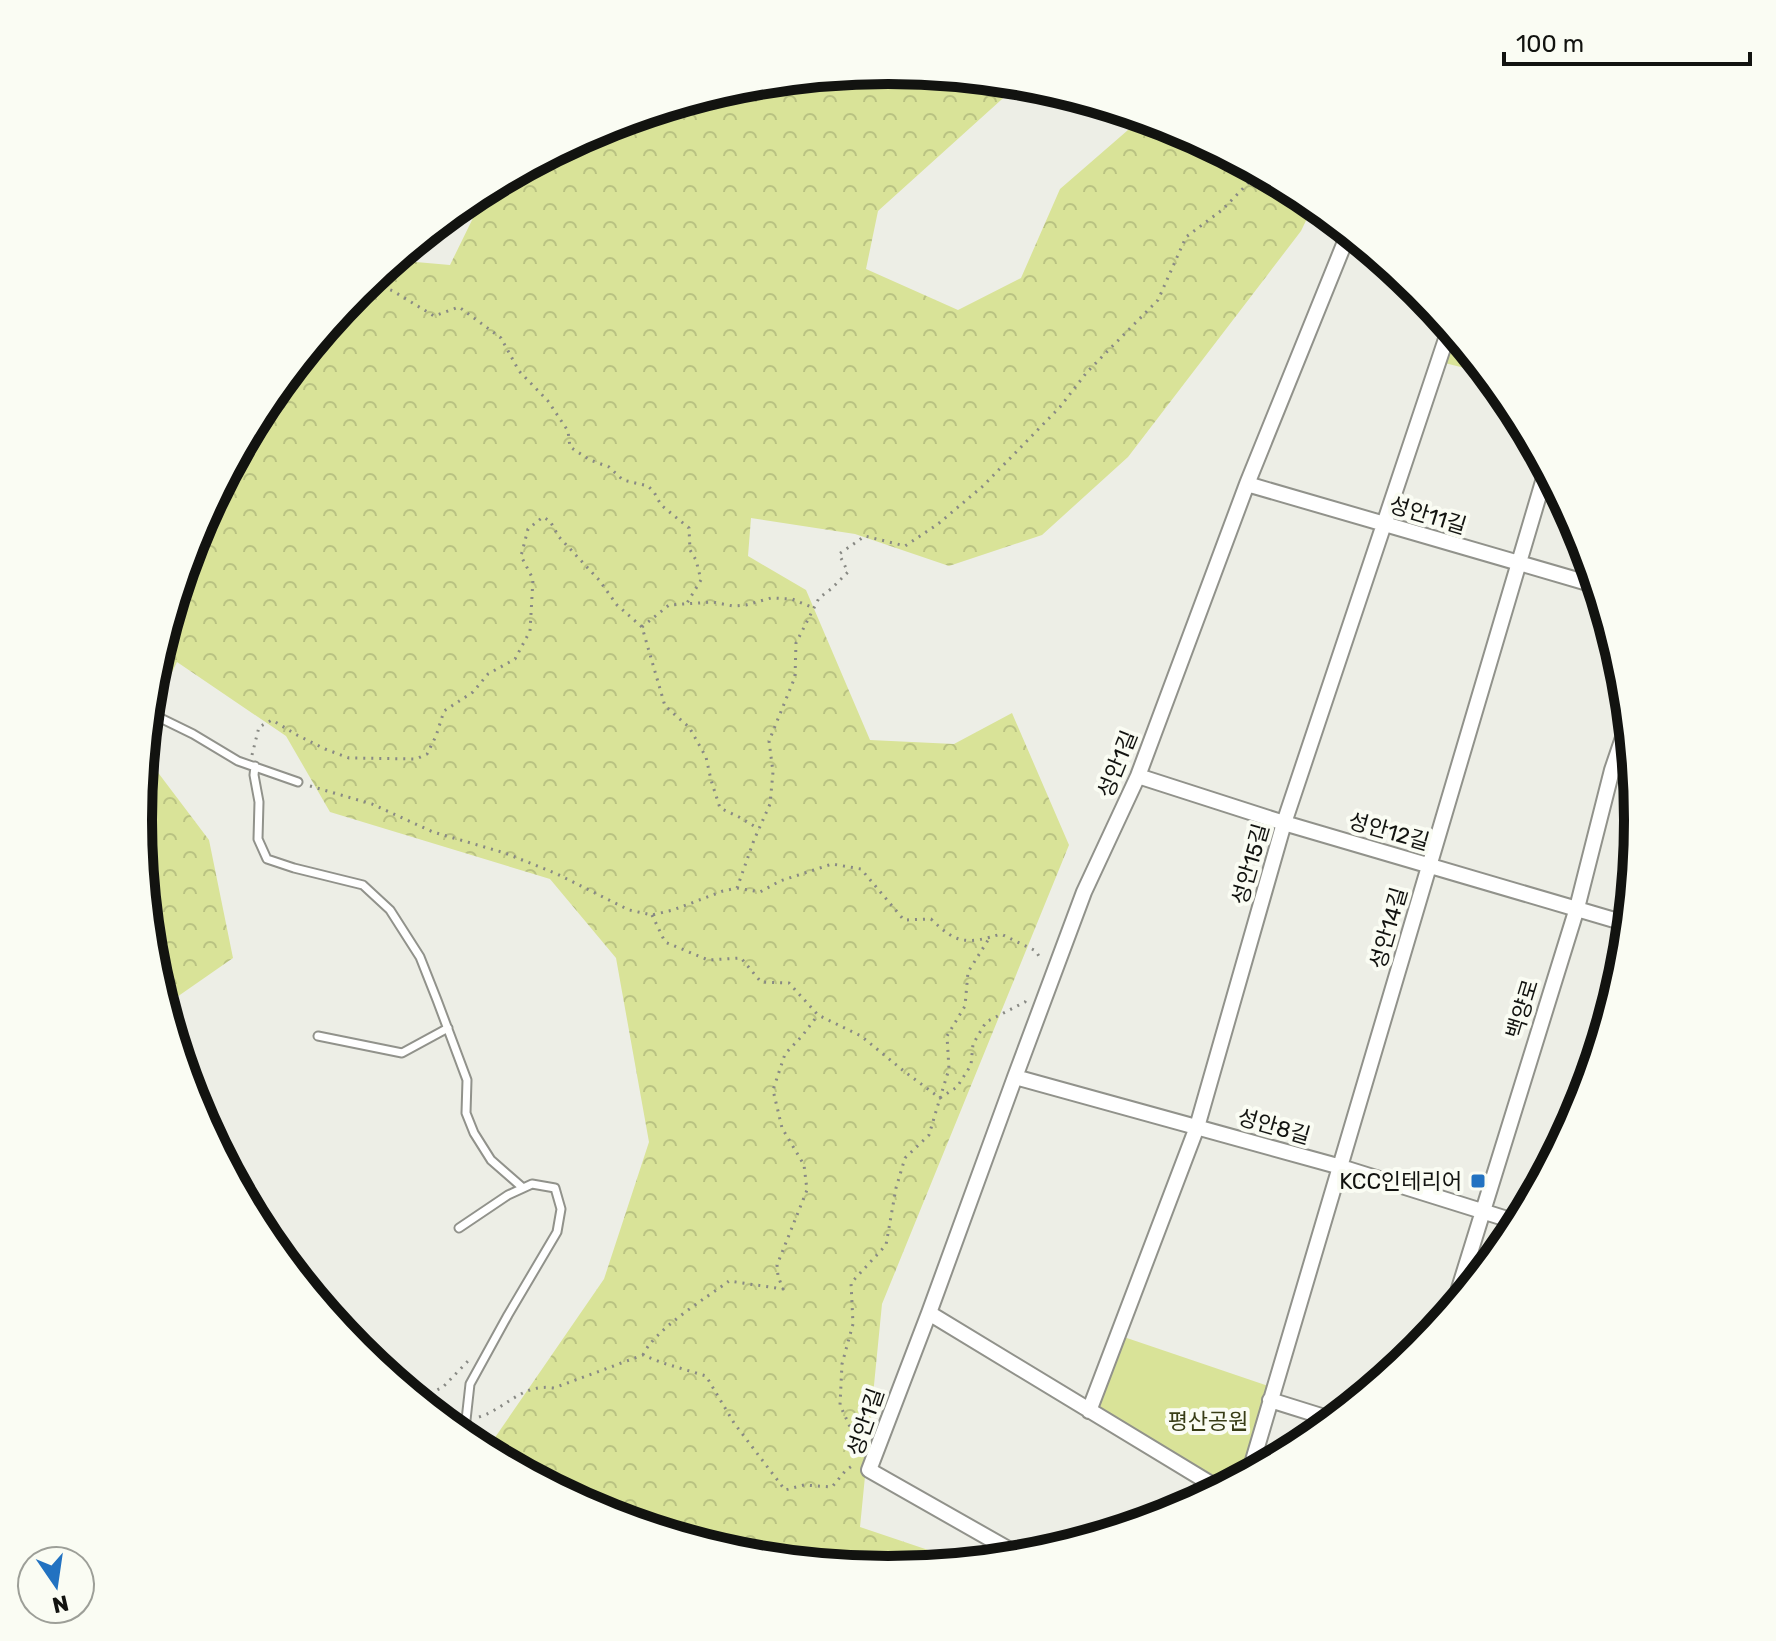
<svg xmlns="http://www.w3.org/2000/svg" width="1776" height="1641" viewBox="0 0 1776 1641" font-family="Rubik,'Noto Sans KR',sans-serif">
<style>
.forest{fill:url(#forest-crowns)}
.green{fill:#d9e398}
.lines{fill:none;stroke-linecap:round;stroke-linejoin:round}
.service-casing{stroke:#91928b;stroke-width:11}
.minor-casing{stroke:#91928b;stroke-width:18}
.path{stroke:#888984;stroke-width:3;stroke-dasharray:2 6;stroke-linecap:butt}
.service{stroke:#fff;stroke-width:7}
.minor{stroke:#fff;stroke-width:14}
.poi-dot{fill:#2272c1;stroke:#fafcf3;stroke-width:3}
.labels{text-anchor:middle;stroke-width:8;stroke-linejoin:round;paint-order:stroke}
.street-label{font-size:22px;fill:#121310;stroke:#fafcf3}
.poi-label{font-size:22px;fill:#121310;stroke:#fafcf3;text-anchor:end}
.park-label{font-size:22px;fill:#383c16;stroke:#fafcf3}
.rim{fill:none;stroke:#121310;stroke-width:10}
</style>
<defs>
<pattern id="forest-crowns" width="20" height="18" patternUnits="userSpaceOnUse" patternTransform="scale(2)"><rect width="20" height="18" fill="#d9e398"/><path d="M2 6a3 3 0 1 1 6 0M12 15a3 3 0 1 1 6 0" fill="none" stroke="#b9c282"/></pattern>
</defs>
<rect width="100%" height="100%" fill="#edeee6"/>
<path class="forest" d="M888,70L1024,83L1011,91L878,211L866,269L958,310L1021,278L1060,189L1143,117L1176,127L1305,197L1314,204L1301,231L1128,457L1042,535L949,566L855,534L751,518L748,556L806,590L870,740L954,744L1012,713L1069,845L882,1304L860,1527L949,1557L960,1564L888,1571L741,1556L600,1514L485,1452L604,1279L649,1142L616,958L550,879L330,812L286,736L177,662L147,723L152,674L195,533L264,403L358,290L393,260L450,265L474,216L460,206L471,196L601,127L742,84Z
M144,754L209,840L233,958L164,1006L152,966L138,820Z"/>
<path class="green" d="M1450,327L1488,374L1437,361Z
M1118,1335L1274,1388L1249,1474L1221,1490L1089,1411Z"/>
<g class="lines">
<g class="service-casing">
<path id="service" d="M148,712L193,734L238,761L298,782
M255,766L254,775L259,802L258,839L267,859L294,868L363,885L390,910L420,957L437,1000L467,1080L466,1113L474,1133L491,1160L523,1188
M318,1036L402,1053L448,1028
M459,1228L508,1195L532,1184L555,1188L561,1209L557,1232L508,1315L470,1384L465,1429L468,1442"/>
</g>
<g class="minor-casing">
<path id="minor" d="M1247,484L1598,586
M1138,776L1284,823L1628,924
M1015,1077L1341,1167L1520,1223
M1452,1311L1577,908L1612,770L1629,720
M929,1313L1221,1490
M1270,1400L1334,1420
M1089,1411L1197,1127L1284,823L1450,327
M1249,1474L1547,468
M1024,1558L869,1470L929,1313L1015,1077L1084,892L1138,776L1247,484L1349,232"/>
</g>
<path class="path" d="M368,281L393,291L434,316L459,307L501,338L519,371L548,401L568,431L570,447L590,460L609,467L623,480L648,486L654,492L661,505L689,528L690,550L696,560L701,580L687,603
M642,627L669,605L713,602L733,606L746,605L771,598L792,599L814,608
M252,755L259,727L272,720L297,735L325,749L349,758L416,759L427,754L436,736L444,711L473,692L488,674L515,659L530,631L533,579L521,556L528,529L543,517L550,521L559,537L599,580L617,605L642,627L665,706L689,727L706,757L711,780L720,808L739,817L759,829
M310,786L372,804L433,832L505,853L557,874L629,910L652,915L673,910L723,891L737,888L754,840L770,804L773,772L769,741L795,677L796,643L819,598L831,589L848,572L839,554L865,536L905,546L938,524L983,486L1060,407L1087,372L1158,300L1186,237L1222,210L1259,172
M737,888L760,892L780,881L832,864L861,869L904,920L931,919C957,945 968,944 1001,934L1036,951L1041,960
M652,915L665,942L708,960L741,958L761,982L789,983L818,1015L861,1036L905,1072L940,1098L949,1069L947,1036L965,1006L968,972L990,937
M643,1355C654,1330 706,1298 729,1281L783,1289L778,1276L777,1265L807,1190L804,1165L782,1128L773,1090L785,1054L802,1036L818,1015
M372,1363C393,1364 406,1385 421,1398L443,1387L469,1360
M479,1417C507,1408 522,1383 554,1388L643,1355L663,1363L706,1376L734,1423L785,1490L804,1485L832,1487L846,1470L855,1464
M863,1446L858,1442L851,1429L840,1405L842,1364L853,1324L851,1283L886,1245L896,1188L905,1158L929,1135L940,1098L957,1087L971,1065L973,1044L986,1022L1025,1002L1027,999"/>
<use href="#service" class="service"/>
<use href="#minor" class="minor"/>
</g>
<rect class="poi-dot" x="1470" y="1173" width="16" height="16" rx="4"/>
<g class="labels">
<g class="street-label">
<text transform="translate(1428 515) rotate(17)" y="8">성안11길</text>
<text transform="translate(1117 764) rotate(-68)" y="8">성안1길</text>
<text transform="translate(1389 831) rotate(16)" y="8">성안12길</text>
<text transform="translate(1250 864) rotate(-74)" y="8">성안15길</text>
<text transform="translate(1388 928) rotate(-74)" y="8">성안14길</text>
<text transform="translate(1522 1009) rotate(-73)" y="8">백양로</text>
<text transform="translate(1274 1126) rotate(16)" y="8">성안8길</text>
<text transform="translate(865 1422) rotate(-71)" y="8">성안1길</text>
</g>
<g class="poi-label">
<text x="1462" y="1189">KCC인테리어</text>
</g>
<g class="park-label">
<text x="1208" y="1429">평산공원</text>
</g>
</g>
<path d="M0 0H1776V1641H0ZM152 820a736 736 0 1 1 1472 0a736 736 0 1 1-1472 0Z" fill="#fafcf3" fill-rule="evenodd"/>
<path class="rim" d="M152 820a736 736 0 1 1 1472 0a736 736 0 1 1-1472 0Z"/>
<g transform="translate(56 1585) rotate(167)"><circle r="38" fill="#fafcf3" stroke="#9d9f98" stroke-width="2"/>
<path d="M0-6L14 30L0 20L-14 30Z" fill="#2272c1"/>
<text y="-12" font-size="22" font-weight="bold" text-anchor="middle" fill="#121310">N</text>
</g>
<path d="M1504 52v12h246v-12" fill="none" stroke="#121310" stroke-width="4"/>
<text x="1516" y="52" font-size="24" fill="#121310" stroke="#fafcf3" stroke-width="6" paint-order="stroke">100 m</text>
</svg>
